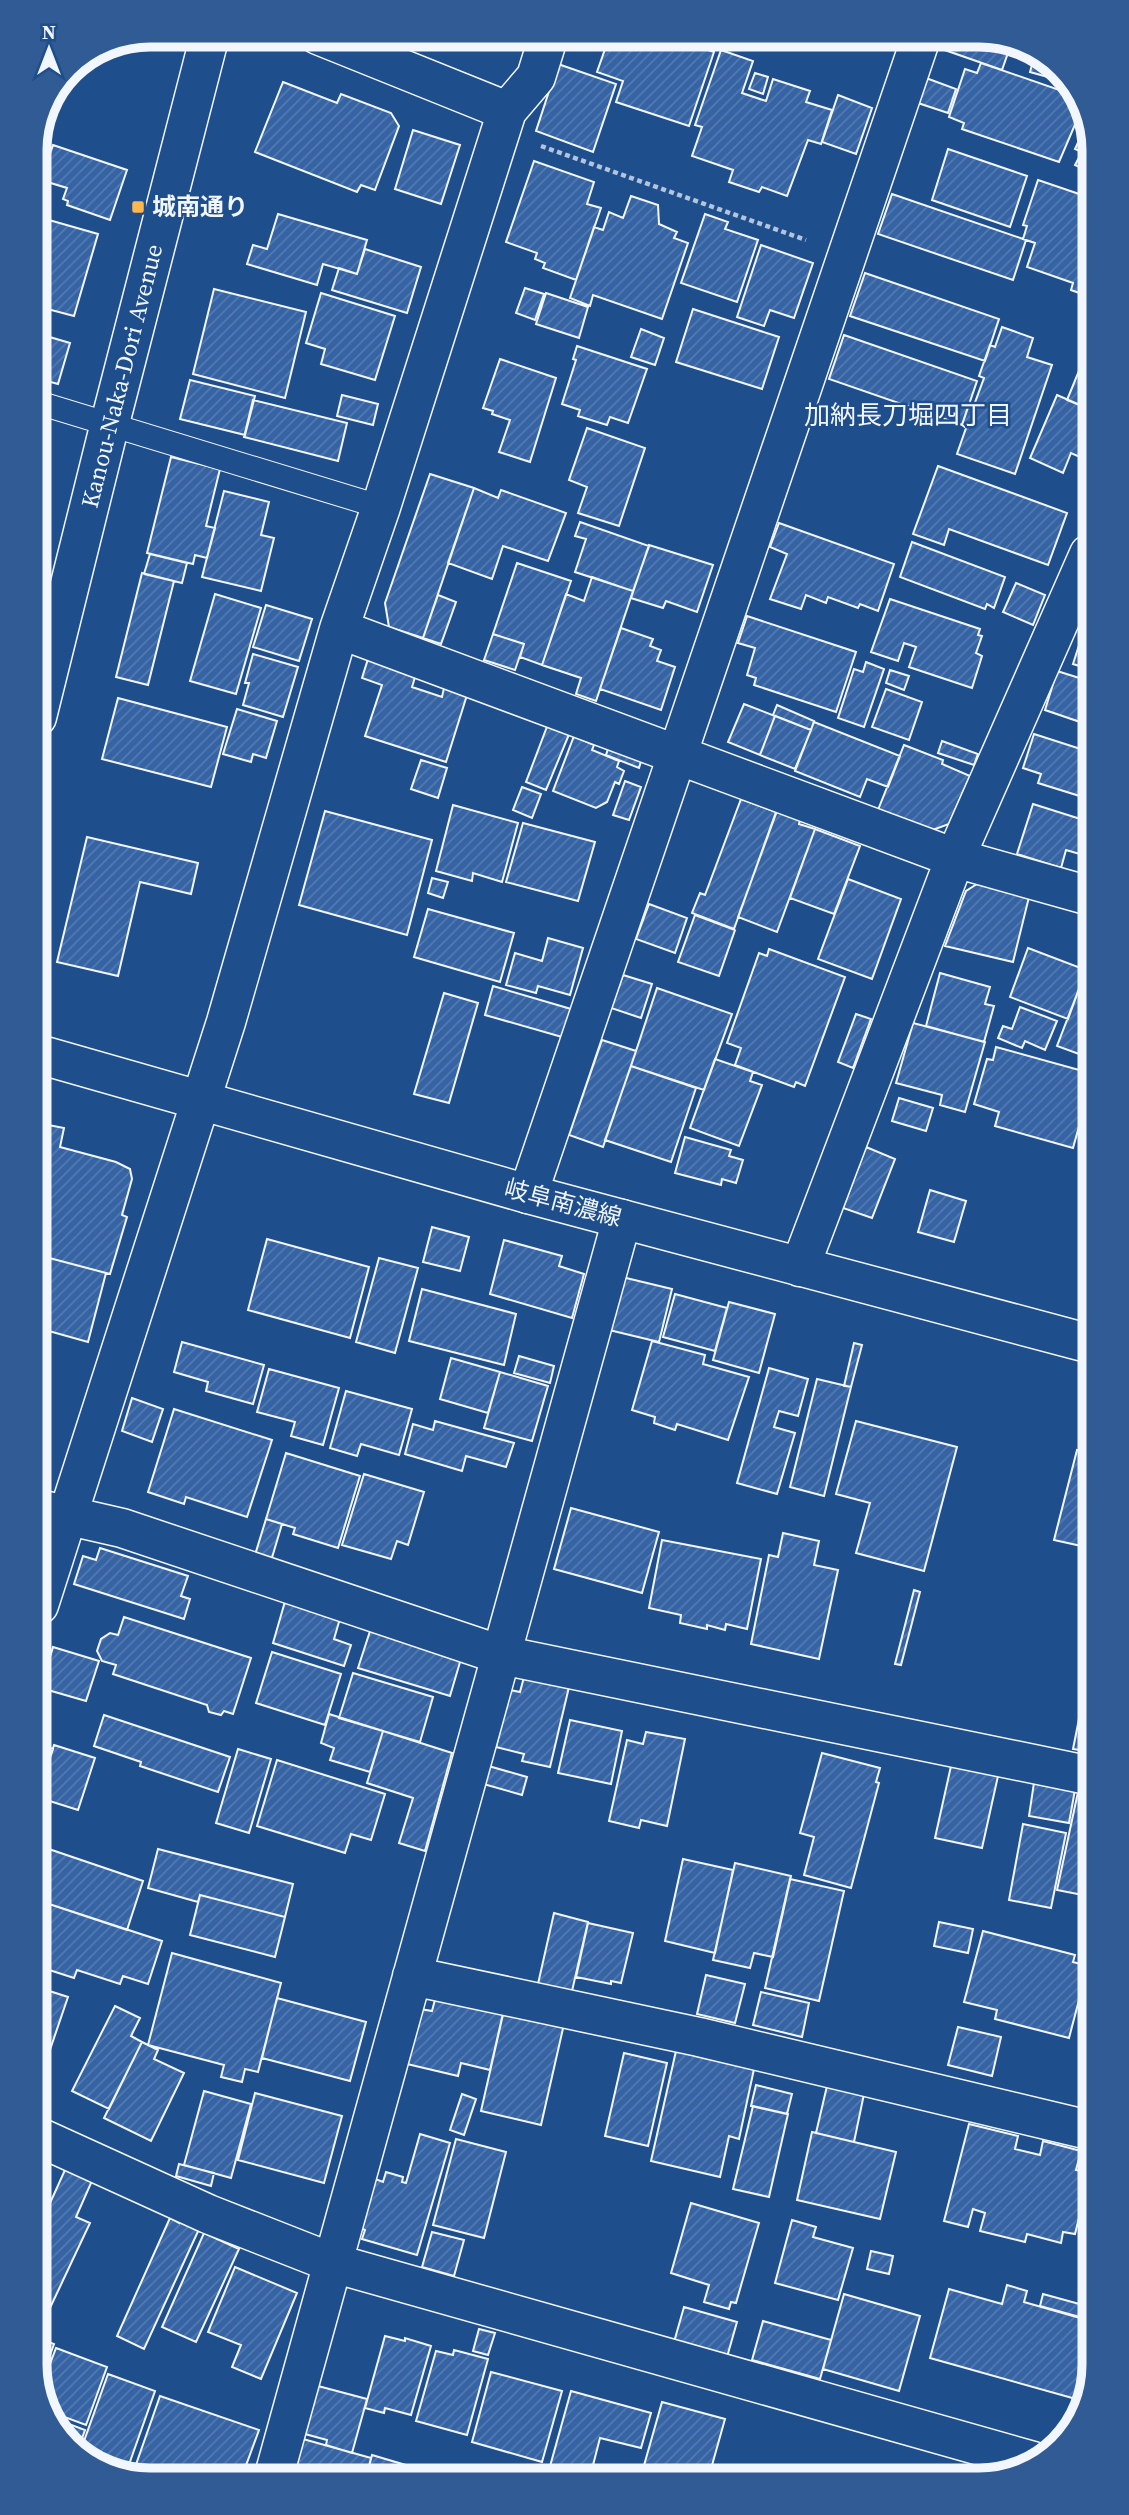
<svg xmlns="http://www.w3.org/2000/svg" width="1129" height="2515" viewBox="0 0 1129 2515" font-family="'Source Serif 4','Noto Sans JP',serif">
<style>
.building{fill:url(#building-hatch);stroke:#f2f6ff;stroke-width:2}
.lines{fill:none;stroke-linecap:round;stroke-linejoin:round}
.lane-casing{stroke:#f2f6ff;stroke-width:25}
.street-casing{stroke:#f2f6ff;stroke-width:41}
.primary-casing{stroke:#f2f6ff;stroke-width:41}
.highway-casing{stroke:#f2f6ff;stroke-width:41}
.path{stroke:#b3c4dc;stroke-width:4.5;stroke-dasharray:5 3.5;stroke-linecap:butt}
.lane{stroke:#1f4e8c;stroke-width:23}
.street{stroke:#1f4e8c;stroke-width:38}
.primary{stroke:#1f4e8c;stroke-width:38}
.highway{stroke:#1f4e8c;stroke-width:38}
.poi-dot{fill:#ffb74d;stroke:#1f4e8c;stroke-width:2.5}
.labels{text-anchor:middle;stroke-width:5;stroke-linejoin:round;paint-order:stroke}
.poi-label{font-size:24px;font-weight:bold;fill:#f2f6ff;stroke:#1f4e8c;text-anchor:start}
.street-label{font-size:24px;fill:#f2f6ff;stroke:#1f4e8c}
.neighbourhood-label{font-size:26px;fill:#f2f6ff;stroke:#1f4e8c}
.rim{fill:none;stroke:#f2f6ff;stroke-width:9}
</style>
<defs>
<pattern id="building-hatch" width="6" height="6" patternUnits="userSpaceOnUse" patternTransform="scale(1.75)"><rect width="6" height="6" fill="#3563a3"/><path d="M-1 1l2-2M0 6l6-6M5 7l2-2" fill="none" stroke="#537ab1"/></pattern>
</defs>
<rect width="100%" height="100%" fill="#1f4e8c"/>
<path class="building" d="M610,35H664L714,52L689,126L616,102L623,81L597,72Z
M943,35H976L1010,47L1002,70L939,48Z
M721,50L753,61L742,93L766,101L773,79L810,91L806,102L832,110L821,144L808,140L787,196L762,187L759,192L729,182L733,170L692,156L702,127L695,125Z
M1035,54L1049,59L1063,78L1062,81L1030,72Z
M981,63L1074,95L1083,106L1059,162L962,129L964,123L949,117L965,69L977,73Z
M558,64L616,84L593,152L536,131Z
M755,73L768,77L763,94L749,89Z
M926,78L956,89L948,113L918,103Z
M283,82L337,103L341,94L391,113L399,126L375,190L361,185L357,192L255,152Z
M838,95L872,108L856,154L822,142Z
M1088,121V171L1075,165L1082,152L1075,149Z
M413,130L460,145L441,204L395,189Z
M53,145L127,170L110,220L67,205L68,201L63,199L67,188L41,180Z
M948,149L1027,176L1010,227L932,200Z
M534,161L594,182L587,204L601,208L576,280L543,268L545,263L535,259L537,253L506,242Z
M1038,180L1088,197V296L1071,290L1073,283L1027,267L1035,243L1023,239L1027,226L1023,225Z
M892,194L1026,240L1013,280L878,234Z
M631,196L658,205L659,224L677,232L674,238L688,243L662,319L593,295L590,306L570,298L594,227L603,230L609,212L623,218Z
M278,214L367,240L357,274L323,264L317,285L247,264L253,245L267,249Z
M705,214L728,222L725,229L758,240L737,302L681,283Z
M35,216L98,234L74,316L36,306Z
M761,245L813,263L794,318L770,310L764,326L737,317Z
M365,249L421,267L407,313L332,290L339,268L357,274Z
M865,273L999,319L985,361L850,316Z
M525,288L544,294L535,320L516,313Z
M214,289L306,312L285,398L193,374Z
M321,293L395,316L375,380L321,364L325,349L306,343Z
M546,293L588,307L579,338L536,324Z
M693,309L779,337L762,389L676,362Z
M1002,327L1033,338L1027,357L1052,365L1015,474L957,454L966,428L962,425L969,404L974,405L984,378L979,376L990,345L995,347Z
M641,329L664,338L655,365L631,357Z
M36,333L70,343L58,384L36,378Z
M844,335L977,381L962,425L829,379Z
M577,346L647,369L628,423L610,417L607,425L578,416L580,410L562,404L576,360L573,359Z
M1088,349L1089,409L1067,400Z
M500,359L556,378L530,462L499,452L510,420L492,414L493,411L483,408Z
M190,380L255,396L245,435L180,419Z
M342,395L378,404L373,425L337,416Z
M1057,395L1089,409V461L1071,453L1063,473L1030,458Z
M253,400L347,423L338,461L244,437Z
M587,428L645,448L619,526L578,513L587,487L569,480Z
M171,457L220,469L206,526L215,528L207,558L195,555L193,564L147,553Z
M938,466L1067,513L1048,565L949,529L944,545L913,534Z
M430,474L474,488L423,638L389,627L385,603Z
M474,488L498,498L501,490L566,513L548,561L503,546L492,579L448,563Z
M224,491L269,502L261,535L274,538L261,591L202,577Z
M36,494L41,495L36,513Z
M580,522L649,546L633,591L575,572L586,539L575,536Z
M779,523L894,564L878,611L860,604L858,608L828,597L826,603L806,595L801,609L770,599L787,554L770,547Z
M912,542L1005,577L994,608L987,604L985,609L900,577Z
M649,545L713,565L697,612L666,601L663,608L631,598Z
M150,554L187,563L182,583L144,574Z
M517,563L571,581L542,665L520,657L524,644L493,634Z
M142,573L174,581L148,685L116,677Z
M592,577L633,591L596,701L576,694L581,678L542,665L566,594L584,601Z
M1016,583L1045,595L1033,625L1003,612Z
M215,594L261,608L236,694L190,681Z
M438,595L456,602L441,644L423,638Z
M890,599L980,629L978,635L982,636L976,653L982,656L972,688L909,667L916,647L904,643L898,661L871,652Z
M266,605L312,619L299,661L253,647Z
M747,616L856,652L836,712L754,685L756,678L747,675L755,648L738,643Z
M621,628L653,639L650,646L661,650L657,661L675,667L661,710L600,689Z
M493,634L524,644L515,670L484,660Z
M1082,636L1089,638V669L1073,664Z
M253,654L298,667L283,717L243,705L249,683H245Z
M368,659L416,674L412,687L442,697L444,688L467,695L446,762L365,736L382,685L362,678Z
M866,662L884,669L864,727L838,718L854,669L863,672Z
M890,670L909,676L904,690L886,683Z
M1057,671L1089,681V725L1045,710Z
M886,689L922,702L909,740L872,727Z
M118,698L227,727L211,787L102,759Z
M744,704L775,716L760,755L728,742Z
M777,705L814,721L811,730L773,715Z
M237,709L277,721L266,758L253,754L251,762L223,754Z
M775,716L811,730L795,769L760,755Z
M814,722L900,756L888,787L867,779L860,797L795,771Z
M548,724L570,732L546,790L526,782Z
M1034,734L1090,752V808L1083,806L1086,798L1038,783L1041,774L1023,768Z
M574,736L594,745L592,750L619,761L617,767L624,771L619,784L615,782L607,802L596,808L553,791Z
M942,741L978,754L974,765L938,753Z
M904,745L943,760L942,764L970,776L949,824L930,831L878,810Z
M609,746L642,758L639,768L606,755Z
M421,760L447,768L438,798L411,789Z
M625,781L641,787L629,820L613,815Z
M522,787L541,794L532,818L513,810Z
M741,799L776,812L734,929L692,913L700,893L705,895Z
M1033,804L1090,822V857L1066,850L1061,868L1017,854Z
M453,805L518,823L502,882L473,873L472,881L436,871Z
M325,811L432,840L407,935L299,905Z
M777,811L800,820L799,824L815,829L777,932L738,917Z
M523,823L595,842L578,901L506,882Z
M815,829L860,846L834,914L790,898Z
M87,837L198,863L191,894L140,882L118,976L57,962Z
M432,878L448,882L443,898L428,893Z
M848,879L901,899L872,979L818,959Z
M977,884L1029,897L1013,962L945,946L966,891Z
M649,904L687,918L675,953L636,939Z
M428,909L514,933L500,982L414,957Z
M695,915L735,930L719,976L678,962Z
M548,938L583,948L570,995L538,986L536,993L506,985L515,953L542,961Z
M1028,948L1086,970L1068,1019L1010,997Z
M769,949L845,977L805,1086L796,1082L794,1087L735,1065L741,1048L727,1043L759,953L767,956Z
M1090,960V984L1082,981Z
M940,973L990,987L985,1004L994,1006L984,1042L926,1026Z
M623,975L652,984L641,1018L611,1008Z
M1082,981L1090,984V1058L1057,1046Z
M493,986L571,1009L562,1037L485,1015Z
M657,988L732,1014L704,1090L631,1066Z
M444,993L478,1003L449,1103L414,1094Z
M1020,1007L1057,1021L1045,1050L1025,1041L1022,1048L998,1038L1003,1026L1012,1029Z
M856,1014L871,1019L853,1068L838,1062Z
M913,1023L985,1042L965,1112L940,1105L942,1095L896,1083Z
M602,1040L636,1051L603,1147L569,1135Z
M996,1047L1090,1073V1087L1073,1148L995,1126L999,1112L974,1104L987,1059L993,1060Z
M715,1059L753,1072L750,1081L762,1085L739,1146L690,1128Z
M631,1066L696,1088L671,1162L605,1140Z
M899,1098L933,1108L926,1131L892,1121Z
M38,1123L64,1128L60,1147L116,1162L130,1169L132,1179L122,1215L127,1217L110,1274L38,1255Z
M685,1137L731,1150L729,1156L743,1160L736,1183L722,1179L721,1185L675,1173Z
M866,1147L895,1159L872,1218L843,1208Z
M930,1190L966,1201L954,1242L918,1232Z
M432,1227L469,1237L460,1271L423,1262Z
M267,1239L369,1267L350,1338L248,1310Z
M504,1240L562,1256L559,1266L584,1274L572,1318L490,1294Z
M38,1255L106,1273L88,1342L38,1328Z
M379,1258L418,1268L395,1353L356,1342Z
M622,1277L672,1289L659,1342L609,1330Z
M422,1289L516,1314L504,1365L409,1341Z
M675,1294L727,1308L715,1351L663,1337Z
M729,1302L775,1314L759,1373L713,1360Z
M652,1341L705,1355L703,1364L749,1377L728,1440L677,1424L675,1430L654,1423L655,1417L632,1410Z
M182,1342L264,1365L253,1404L206,1391L208,1382L174,1372Z
M854,1343L862,1345L851,1387L844,1386Z
M519,1356L554,1366L550,1383L514,1373Z
M451,1358L500,1372L488,1413L440,1399Z
M769,1368L808,1379L798,1416L779,1411L774,1427L795,1433L777,1494L737,1483Z
M269,1369L339,1388L323,1445L291,1436L295,1422L257,1412Z
M500,1372L548,1386L532,1441L484,1428Z
M817,1379L851,1387L824,1496L790,1487Z
M346,1391L412,1409L399,1455L361,1444L357,1456L330,1448Z
M132,1398L163,1409L152,1442L122,1431Z
M174,1409L272,1440L247,1517L186,1497L184,1504L148,1492Z
M435,1421L514,1443L506,1467L466,1456L462,1471L405,1454L413,1424L433,1430Z
M856,1421L957,1447L924,1571L856,1553L870,1503L836,1494Z
M1077,1450L1091,1454L1092,1540L1088,1539L1086,1547L1054,1540Z
M286,1453L360,1476L338,1548L293,1534L295,1528L266,1519Z
M364,1474L424,1492L408,1545L397,1541L391,1559L342,1545Z
M571,1508L659,1532L642,1593L554,1569Z
M266,1519L282,1524L271,1561L255,1555Z
M783,1533L819,1541L814,1565L838,1570L819,1659L751,1644L769,1555L778,1557Z
M662,1540L761,1559L747,1629L726,1624L725,1630L707,1625V1629L680,1623L681,1615L649,1608Z
M100,1548L188,1576L181,1596L190,1599L184,1619L74,1584L83,1556L96,1560Z
M914,1590L920,1592L901,1665L895,1664Z
M286,1598L341,1615L334,1639L351,1645L344,1666L273,1643Z
M124,1617L251,1658L233,1714L224,1711L221,1715L209,1712L207,1705L113,1674L116,1665L102,1661L97,1651L101,1639L110,1633L118,1635Z
M372,1625L463,1652L450,1696L358,1668Z
M53,1647L99,1661L86,1701L41,1688Z
M272,1652L341,1674L325,1725L256,1703Z
M1092,1657V1711L1082,1709Z
M353,1673L433,1697L420,1742L339,1718Z
M524,1677L569,1687L550,1767L522,1761L524,1754L496,1747L510,1690L520,1692Z
M1081,1709L1092,1711V1752L1073,1749Z
M329,1714L383,1731L370,1772L330,1760L334,1748L321,1743Z
M104,1715L230,1757L218,1792L140,1766L141,1762L94,1746Z
M570,1720L622,1731L611,1784L558,1773Z
M383,1731L452,1753L425,1851L399,1843L413,1798L367,1783Z
M646,1732L685,1739L667,1826L641,1820L639,1828L609,1821L627,1740L643,1744Z
M40,1744L53,1749L40,1787Z
M54,1745L95,1758L78,1810L40,1798V1787Z
M238,1749L271,1759L249,1833L216,1823Z
M822,1753L880,1768L876,1782L879,1783L851,1888L804,1875L814,1837L800,1833Z
M277,1760L385,1794L371,1840L351,1834L345,1853L257,1826Z
M485,1765L527,1777L522,1795L480,1783Z
M951,1766L998,1776L982,1848L935,1838Z
M1035,1776L1076,1784L1069,1823L1029,1816Z
M1078,1792L1092,1795L1093,1897L1057,1890Z
M1023,1824L1066,1833L1051,1908L1009,1900Z
M40,1846L143,1881L127,1930L40,1901L44,1878L40,1877Z
M158,1849L293,1884L285,1917L200,1895L198,1902L148,1888Z
M683,1859L733,1870L715,1953L665,1941Z
M735,1863L791,1876L773,1957L754,1953L750,1968L713,1960Z
M790,1879L844,1891L819,2001L765,1988Z
M200,1895L285,1917L275,1957L190,1935Z
M40,1901L162,1941L148,1984L123,1976L120,1984L77,1970L74,1978L40,1967L42,1954H40Z
M554,1913L588,1922L572,1991L538,1984Z
M939,1922L973,1929L968,1953L934,1946Z
M588,1923L633,1933L621,1983L611,1981V1984L576,1977Z
M983,1931L1075,1955L1073,1962L1088,1966L1069,2038L995,2019L997,2010L964,2002Z
M172,1953L281,1983L258,2072L245,2069L242,2082L221,2077L224,2065L148,2045Z
M706,1975L745,1984L735,2023L697,2014Z
M40,1988L68,1997L40,2079Z
M761,1992L809,2003L802,2037L753,2025Z
M436,1996L504,2009L490,2070L461,2063L458,2076L407,2064L420,2009L432,2011Z
M277,1998L366,2022L350,2081L262,2058Z
M115,2006L140,2018L131,2036L142,2042L109,2109L72,2091Z
M504,2010L564,2024L541,2125L481,2111Z
M958,2027L1001,2037L992,2076L948,2065Z
M142,2042L158,2050L154,2059L184,2073L151,2141L104,2118Z
M676,2051L754,2069L739,2139L729,2136L720,2177L651,2161Z
M624,2053L667,2063L648,2146L605,2136Z
M756,2085L792,2094L787,2114L751,2106Z
M827,2086L864,2094L854,2142L816,2133Z
M204,2091L251,2104L231,2178L184,2165Z
M255,2093L342,2116L324,2183L238,2160Z
M462,2094L476,2099L464,2135L450,2130Z
M753,2106L788,2114L769,2197L733,2189Z
M969,2124L1018,2136L1015,2149L1040,2155L1043,2141L1081,2151L1076,2170L1090,2173L1075,2234L1063,2232L1061,2243L1027,2234L1025,2242L980,2231L985,2213L973,2209L968,2227L944,2221Z
M812,2132L896,2152L880,2219L797,2200Z
M420,2134L450,2143L417,2255L362,2239L365,2230L358,2227L373,2178L383,2182L386,2172L403,2177L402,2182L406,2183Z
M456,2139L506,2152L484,2238L433,2225Z
M69,2161L95,2174L76,2217L90,2223L50,2308L41,2304V2223Z
M179,2164L214,2173L211,2186L176,2176Z
M691,2203L759,2223L736,2303L731,2302L729,2309L704,2302L709,2285L671,2273Z
M170,2218L179,2223L180,2218L200,2227L144,2349L117,2336Z
M792,2220L816,2227L813,2237L853,2248L838,2300L775,2283Z
M432,2232L464,2240L454,2276L422,2267Z
M204,2233L239,2249L196,2342L162,2327Z
M871,2251L893,2256L889,2274L867,2269Z
M235,2267L297,2293L261,2379L232,2367L241,2345L208,2332Z
M1007,2285L1027,2291L1024,2302L1094,2322V2365L1083,2401L930,2358L949,2289L1002,2304Z
M844,2294L920,2316L899,2391L823,2369Z
M1043,2294L1094,2308V2321L1040,2306Z
M684,2307L737,2322L727,2357L674,2342Z
M763,2321L831,2340L820,2379L752,2360Z
M479,2329L495,2333L488,2355L473,2351Z
M385,2336L405,2341V2338L431,2346L411,2415L385,2408L384,2413L365,2408Z
M41,2339L54,2344L44,2372L41,2371Z
M56,2348L107,2367L86,2425L48,2411L41,2402V2388Z
M454,2350L488,2359L467,2435L416,2421L436,2351L453,2355Z
M491,2372L562,2391L542,2462L472,2442Z
M108,2374L155,2391L126,2473L79,2455Z
M318,2386L367,2399L352,2453L326,2445L327,2440L305,2434Z
M571,2391L651,2413L641,2448L600,2438L590,2477H547Z
M160,2396L259,2430L241,2479L143,2480L132,2476Z
M662,2402L725,2419L709,2476H641Z
M53,2418L85,2430L77,2452Z
M303,2439L371,2458L366,2478L292,2479Z
M372,2455L409,2466L405,2478H366Z
M983,2469L1002,2474H981Z"/>
<g class="lines">
<g class="lane-casing">
<path id="lane" d="M36,402L381,507"/>
</g>
<g class="street-casing">
<path id="street" d="M318,35L507,111
M339,629L955,858L1090,896
M528,1194L922,35
M800,1267L955,858L1089,554
M39,1509L122,1528L501,1655L1092,1776
M39,1605L226,1022L339,629L381,507L507,111L536,77L549,35
M412,1976L699,2037L1093,2131
M41,2138L208,2214L333,2263L1033,2461
M273,2479L622,1219"/>
</g>
<g class="primary-casing">
<path id="primary" d="M38,1054L528,1194L1091,1344"/>
</g>
<g class="highway-casing">
<path id="highway" d="M37,717L110,423L210,35"/>
</g>
<path class="path" d="M541,146L806,240"/>
<use href="#lane" class="lane"/>
<use href="#street" class="street"/>
<use href="#primary" class="primary"/>
<use href="#highway" class="highway"/>
</g>
<rect class="poi-dot" x="131" y="200" width="14" height="14" rx="3.5"/>
<g class="labels">
<g class="poi-label">
<text x="152" y="215">城南通り</text>
</g>
<g class="street-label">
<text transform="translate(122 376) rotate(-76)" y="8">Kanou-Naka-Dori Avenue</text>
<text transform="translate(563 1203) rotate(15)" y="8">岐阜南濃線</text>
</g>
<g class="neighbourhood-label">
<text x="908" y="424">加納長刀堀四丁目</text>
</g>
</g>
<path d="M0 0H1129V2515H0ZM150 47H979A103 103 0 0 1 1082 150V2365A103 103 0 0 1 979 2468H150A103 103 0 0 1 47 2365V150A103 103 0 0 1 150 47Z" fill="#305b95" fill-rule="evenodd"/>
<path class="rim" d="M150 47H979A103 103 0 0 1 1082 150V2365A103 103 0 0 1 979 2468H150A103 103 0 0 1 47 2365V150A103 103 0 0 1 150 47Z"/>
<g transform="translate(49 49)" stroke="#1f4e8c" stroke-width="5" paint-order="stroke">
<path d="M0-5L12 26L0 18L-12 26Z" fill="#f2f6ff"/>
<text y="-10" font-size="19" font-weight="bold" text-anchor="middle" fill="#f2f6ff">N</text>
</g>
</svg>
